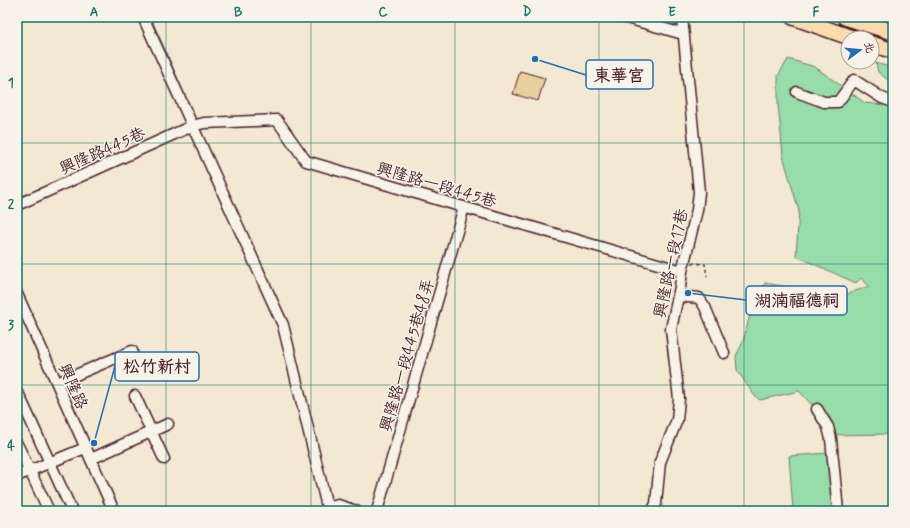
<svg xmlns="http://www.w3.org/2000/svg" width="910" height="528" viewBox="0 0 910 528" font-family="Mynerve,'LXGW WenKai TC',sans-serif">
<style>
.green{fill:#97ddaa;stroke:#707e6a}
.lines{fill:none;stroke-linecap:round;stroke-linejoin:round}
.stream{stroke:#70849e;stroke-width:2}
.building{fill:#eacf9f;stroke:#4a1f2b}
.minor-casing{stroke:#4a1f2b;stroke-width:13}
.highway-casing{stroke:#4a1f2b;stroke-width:18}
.path{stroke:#4a1f2b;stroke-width:1.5;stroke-dasharray:3 3;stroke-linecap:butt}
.minor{stroke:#f7f3e8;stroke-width:10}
.highway{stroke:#fedbac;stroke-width:15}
.grid{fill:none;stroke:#0f766e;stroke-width:1;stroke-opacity:0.55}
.labels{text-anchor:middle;stroke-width:3;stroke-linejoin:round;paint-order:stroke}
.street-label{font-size:16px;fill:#4a1f2b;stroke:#f7f3e8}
.leader{fill:none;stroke:#1f6fb2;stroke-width:1.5}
.callout-dot{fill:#1f6fb2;stroke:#f7f3e8;stroke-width:1.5}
.callout{fill:#f7f3e8;stroke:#1f6fb2;stroke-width:1.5}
.callout-label{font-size:17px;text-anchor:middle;font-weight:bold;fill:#4a1f2b}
.neatline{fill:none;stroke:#0f766e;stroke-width:1.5}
.grid-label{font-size:13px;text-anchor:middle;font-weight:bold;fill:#0f766e}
</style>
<rect width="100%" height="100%" fill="#f3e8d2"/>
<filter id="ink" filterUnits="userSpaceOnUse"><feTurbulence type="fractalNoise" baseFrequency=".025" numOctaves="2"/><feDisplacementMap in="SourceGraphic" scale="8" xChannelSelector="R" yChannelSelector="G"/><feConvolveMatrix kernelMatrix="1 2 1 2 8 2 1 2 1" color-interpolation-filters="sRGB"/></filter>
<g filter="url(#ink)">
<path class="green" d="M788,59L815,67L865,103L893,106V206L891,208L893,209V434L829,435L827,421L799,391L760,400L754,395L737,370L736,356L743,342L753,303L765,283L842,296L869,286L861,278L856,283L796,256L799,211L783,156L778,104V76Z
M876,63L893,68V84L878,72Z
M828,453L833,511H790L793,510L789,456Z"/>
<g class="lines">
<path class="stream" d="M150,17L191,110
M258,258L267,277"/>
</g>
<path class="building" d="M520,71L545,78L538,101L513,94Z"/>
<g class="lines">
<g class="minor-casing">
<path id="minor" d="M143,17L283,325L328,511
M623,17L683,34
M797,92L824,102H838L854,80L882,98L893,102
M17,205L192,126L204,123L277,120L306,161L682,271
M17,294L114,511
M678,296L699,298L705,307L724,353
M57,383L132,351
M19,395L72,511
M135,396L164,459
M817,409L828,427L831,439L838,511
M17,444L49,511
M91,459L168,424
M17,476L85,448
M327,508L338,505L356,511
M377,511L464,207
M652,511L656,504L660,462L677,420L679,399L671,329L680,287L682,271L697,210L699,192L682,17"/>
</g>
<g class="highway-casing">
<path id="highway" d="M793,17L852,38
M845,17L893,32
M872,44L893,51"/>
</g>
<path class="path" d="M692,263L705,264L707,276"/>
<use href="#minor" class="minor"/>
<use href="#highway" class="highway"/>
</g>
</g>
<path class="grid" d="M166,17V511M311,17V511M455,17V511M599,17V511M744,17V511M17,143H893M17,264H893M17,385H893"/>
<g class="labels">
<g class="street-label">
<text transform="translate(102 150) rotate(-24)" y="6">興隆路445巷</text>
<text transform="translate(437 184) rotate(16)" y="6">興隆路一段445巷</text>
<text transform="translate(670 263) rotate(-78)" y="6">興隆路一段17巷</text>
<text transform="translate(406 355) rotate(-74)" y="6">興隆路一段445巷48弄</text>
<text transform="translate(74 386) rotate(66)" y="6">興隆路</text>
</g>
</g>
<path class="leader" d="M535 59L586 75M688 293L746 300M94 443L115 366"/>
<g class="callout-dot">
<circle cx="535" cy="59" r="4"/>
<circle cx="688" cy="293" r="4"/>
<circle cx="94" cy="443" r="4"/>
</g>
<g class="callout">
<rect x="586" y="60" width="67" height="29" rx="4"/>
<rect x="746" y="286" width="101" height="29" rx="4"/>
<rect x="115" y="352" width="84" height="29" rx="4"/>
</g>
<g class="callout-label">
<text x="619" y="81">東華宮</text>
<text x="797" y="306">湖湳福德祠</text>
<text x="157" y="372">松竹新村</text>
</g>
<rect width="910" height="528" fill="none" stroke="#f7f3e8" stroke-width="44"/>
<g transform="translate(860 50) rotate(74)"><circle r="19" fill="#f7f3e8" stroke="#b29e9c"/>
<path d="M0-3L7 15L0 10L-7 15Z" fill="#1f6fb2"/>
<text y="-6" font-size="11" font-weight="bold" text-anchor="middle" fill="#4a1f2b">北</text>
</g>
<rect x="22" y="22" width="866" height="484" class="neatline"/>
<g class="grid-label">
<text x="94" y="16">A</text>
<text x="238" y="16">B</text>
<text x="383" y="16">C</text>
<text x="527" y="16">D</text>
<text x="672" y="16">E</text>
<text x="816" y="16">F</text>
<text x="11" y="87">1</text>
<text x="11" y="208">2</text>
<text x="11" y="329">3</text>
<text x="11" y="450">4</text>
</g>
</svg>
